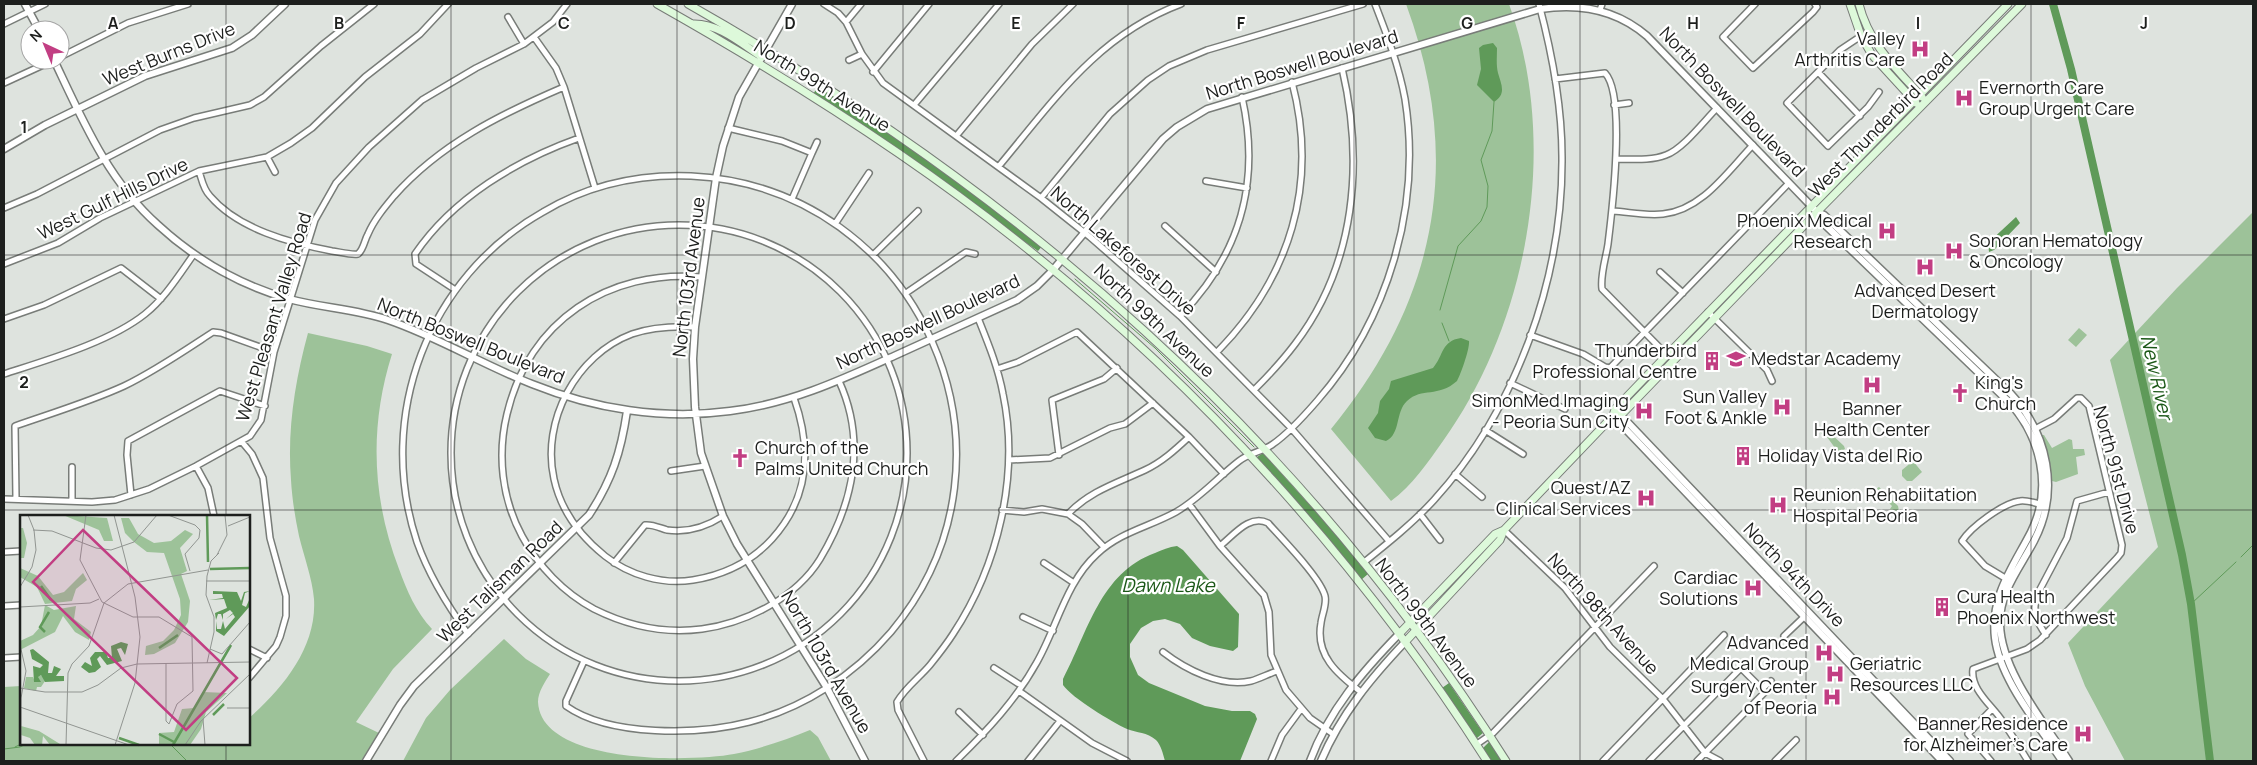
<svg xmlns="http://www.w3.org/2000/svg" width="2257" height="765" viewBox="0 0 2257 765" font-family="Manrope,sans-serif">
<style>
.green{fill:#9dc299}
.water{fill:#5f9a59}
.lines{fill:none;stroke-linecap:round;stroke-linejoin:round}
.stream{stroke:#5f9a59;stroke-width:1}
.river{stroke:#5f9a59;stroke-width:8}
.minor-casing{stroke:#787c78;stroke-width:8}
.tertiary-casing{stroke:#787c78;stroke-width:9}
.secondary-casing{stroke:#787c78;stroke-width:9}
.minor{stroke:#fff;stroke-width:5}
.tertiary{stroke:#fff;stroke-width:6}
.secondary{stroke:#ddf9da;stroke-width:7}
.grid{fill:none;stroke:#1d1f1d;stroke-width:1;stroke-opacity:0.55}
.labels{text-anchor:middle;stroke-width:4.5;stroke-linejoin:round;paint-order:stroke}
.poi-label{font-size:18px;fill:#1d1f1d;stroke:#fff;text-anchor:end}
.street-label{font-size:18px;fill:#1d1f1d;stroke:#fff}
.water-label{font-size:19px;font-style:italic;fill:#1c5818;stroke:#fff}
.inset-river{fill:none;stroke:#5f9a59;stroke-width:2.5}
.inset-road{fill:none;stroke:#919591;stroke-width:1}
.view{fill:#c23e83;fill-opacity:0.15;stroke:#c23e83;stroke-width:2.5}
.inset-edge{fill:none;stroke:#1d1f1d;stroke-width:2.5}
.grid-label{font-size:16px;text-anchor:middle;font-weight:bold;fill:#1d1f1d;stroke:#fff;stroke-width:4.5;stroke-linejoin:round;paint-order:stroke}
</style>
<rect width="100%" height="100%" fill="#dee3de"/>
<path class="green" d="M1406,4H1509C1560,144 1529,321 1443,441C1428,462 1412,486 1391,501L1331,429C1437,300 1464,161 1406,4Z
M2253,212V761H2125L2085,686L2068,643L2158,547L2110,360L2177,288Z
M2079,328L2087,335L2076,347L2068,340Z
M308,333L367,346L392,354C369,427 372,499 399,569C407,591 416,612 432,629L393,669L356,722L379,733L361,761H4V687L21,686V744H249V718C283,688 317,647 314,599C312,577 304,557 299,536C295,517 292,498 291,480C287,430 295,381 308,333Z
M1825,428L1844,446L1845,449L1838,452L1827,437H1824L1820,432Z
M2042,435H2044L2052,448L2069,439L2072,440L2073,449H2084L2085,455L2076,457L2078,474L2056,482L2052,481L2050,464Z
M1913,461L1922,472L1912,481H1907L1902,476V470Z
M1879,487L1898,506L1899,511H1892L1890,509L1892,506L1885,499L1882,501L1876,495L1878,493L1876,489Z
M504,639L526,659L550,674C545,682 538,692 538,702C541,765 691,762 734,754C760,749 785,740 810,730L818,737L831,761H403L426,718L450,690Z"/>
<path class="water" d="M1493,43L1497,48C1497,56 1496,65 1498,73C1501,84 1507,94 1494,102L1477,85L1481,69L1479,48L1483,45Z
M818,87L899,138L1043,245L1038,251L813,94Z
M2016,217L2020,223L1994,250L1989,252L1988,243Z
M1461,338L1469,341C1470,348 1461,374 1457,381C1438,398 1422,387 1407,401C1395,412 1401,434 1386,441L1375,438L1368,428L1378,413L1380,401L1389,389L1391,381L1433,368C1444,355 1441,341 1461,338Z
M1263,453L1343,542L1368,574L1361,580L1258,460L1257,457Z
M1177,546L1183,550L1239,614L1238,647L1233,651L1210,646L1192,638L1180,624L1165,619L1153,621L1141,628L1130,644V657L1138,675L1149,683L1205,706L1232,711H1250L1255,714L1257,719L1240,761H1165C1163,754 1161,745 1156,740C1147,732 1137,733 1127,729C1112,722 1072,698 1063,685V679C1088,632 1100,573 1155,553C1162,550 1169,547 1177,546Z
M1449,683L1483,733L1477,738L1442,688Z
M1489,742L1502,761H1491L1483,748Z"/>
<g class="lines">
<path class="stream" d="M1075,279L1155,348L1254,447
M1440,310L1458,246L1481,221L1487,207L1488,186L1481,160L1492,131L1494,102
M1442,323L1449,341
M2241,557L2253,545
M2191,604L2236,562
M170,744L187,761
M15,747L21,744
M4,749L20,747L26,744"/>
<path class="river" d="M2053,4L2071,69L2182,555L2191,604L2210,761"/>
<g class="minor-casing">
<path id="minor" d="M824,4L838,13L846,22L862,54L883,83L1041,198L1090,237L1180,316L1291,428L1389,541
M1755,4L1723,37L1753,68L1813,12L1817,7L1815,4
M1600,10L1602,4
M508,17L524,44
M846,22L861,4
M4,24L45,4
M1861,36L1840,50L1787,103L1828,146L1868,107L1879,92
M534,37L556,68L564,87L595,188
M60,57L128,23L188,4
M849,60L862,54
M873,72L929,4
M1818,72L1860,116
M1555,79L1605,73C1626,95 1612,212 1608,244C1606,258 1600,275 1602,289L1667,355
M4,83L54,60
M914,105L999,4
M1614,105L1629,103
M728,128L782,141L812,153L792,199
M957,135L1032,44L1073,4
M812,153L817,142
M267,157L275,172
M1616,159C1632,159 1651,161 1666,155C1683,149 1704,121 1717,108
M999,166C1054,100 1098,35 1181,4
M199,171C202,180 203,189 210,196C238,229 290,243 332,251C340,252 350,255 358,254C364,249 364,241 368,234C374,220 384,208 394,196C440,144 501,114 564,87
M1206,181L1247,188
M1041,198L1110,114L1148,80L1169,66L1207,50L1363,4
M4,208L37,194L160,130L194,118L250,105L264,97L321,46L374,4
M1613,211C1629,212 1647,216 1663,214C1702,210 1727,172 1753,145
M835,224L869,173
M451 453a228 228 0 1 1 456 0a228 228 0 1 1-456 0Z
M1165,226L1216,272
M873,255L918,211
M4,264L58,243L100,218L199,171L267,157L291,143L312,128L365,77L420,34L448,4
M1660,272L1683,293
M702,277C608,269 529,321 507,414C497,455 502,499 522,536C538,566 564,593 594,609C628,626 664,634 702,629C746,623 796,598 820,559C853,504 867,442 839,381
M454,289L416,264L415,254C453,198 517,160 579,138
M906,293L966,252L975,254
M1708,312L1767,370L1772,381
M1180,316C1241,254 1261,182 1242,97
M4,319L44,305L121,268L161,299
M695,327C673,326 652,327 632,334C576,355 541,421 554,479C561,511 580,536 605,556C629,575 662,585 693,580C724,575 751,562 772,539C810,497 812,449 794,398
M1530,335L1583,354L1605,367L1610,368L1789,183
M1217,352C1290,278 1319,184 1292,82
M997,369L1018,362L1077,332L1189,437L1224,474
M4,374C47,360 110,342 145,314C165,298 179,275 194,254
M1510,383L1565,409
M1255,389C1269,375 1283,360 1295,344C1356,264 1364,162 1342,68
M1485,430L1523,454
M242,442L252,454L263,478L270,538L286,596V616L280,637L276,646L249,678
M1059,455L1052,400L1104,379L1117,368
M1009,460L1050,458L1110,428L1125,424L1153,403
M196,466L208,488L214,516
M72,467V500
M671,471L705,466
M1455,474L1482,497
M131,495L127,455L128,441L220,391L265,406
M16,498L15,426C52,413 89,402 124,386C155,371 184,351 213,332L221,333L274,352
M4,499L92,502L115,500L149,489L196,466L250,436L261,420L274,352L315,220L336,183L369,147L422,100L476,68L524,44L553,22L567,4
M1189,504L1220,546L1264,595L1269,612L1271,655L1286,690L1310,718L1333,734
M1002,510L1024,512L1042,509L1068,514L1082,524L1104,547
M1068,514C1090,491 1117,483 1145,470C1162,462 1175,450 1189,437
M1420,514L1440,540
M1504,530L1565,588L1610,647L1663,699L1705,753L1720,761
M1220,546C1234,535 1249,514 1268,523C1282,539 1320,577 1325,596C1327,605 1322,614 1321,623C1315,655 1337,674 1361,692
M4,552L21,551
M614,563L645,525C652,524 660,528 667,530C688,533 706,527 723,516
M1044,563L1074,583
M1363,563C1388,543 1413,523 1434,500C1516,410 1563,278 1562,157C1562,105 1552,53 1539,4
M2005,578L1985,566L1962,541C1971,527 2003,503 2020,501C2027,500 2036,503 2043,505
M4,606L21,605
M1023,617L1053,631
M468,634C447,605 429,576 417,542C375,416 428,277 543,212C588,185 638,174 691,176C920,187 1039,456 891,632C854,675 804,708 749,722C699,735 610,737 566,706V701L584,661
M2046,635C2036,621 2032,611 2037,595L2067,538L2077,501L2109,492
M1784,636L1804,617
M249,649L267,658
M1163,652C1185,669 1221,688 1251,681C1259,679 1268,674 1277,671
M4,658L21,657
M994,668L1022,686
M1762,689L1771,681
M1019,691L1092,743L1127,761
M959,712L983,735
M1477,744L1493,733L1654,566
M924,761L898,710L897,702C905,688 920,677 930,665C938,655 946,645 953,634C998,566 1020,475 1003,394C998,367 988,343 978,318
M956,761C987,731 1016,700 1037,662C1057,627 1066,582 1097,554C1120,532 1149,527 1176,512C1200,498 1217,478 1239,461C1249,453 1262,452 1273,444C1289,433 1304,416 1317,401C1388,320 1422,206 1405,99C1399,66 1387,35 1375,4
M1028,761L1060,721
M1271,761L1282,735L1301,709
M1603,761L1724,635
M1649,761L1741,668L1765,692L1697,761
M1775,761L1796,740
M1991,761L1968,734L1992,709
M2028,761C2020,748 2012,735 2003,722C1993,706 1970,690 1973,669L2027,649L2040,640L2117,558L2121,553L2122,545L2089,406L2081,398H2077L2054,419L2035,429"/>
</g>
<g class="tertiary-casing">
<path id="tertiary" d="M25,4L39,30
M792,4L739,97L723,146L716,178L695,327L693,359L695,407L701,453L723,516L737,544L827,688L865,761
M54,60C82,119 108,181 158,225C195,259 240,285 289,299C322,308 356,309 388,320C438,337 483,365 532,384C594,409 663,420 730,411C789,404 841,380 894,356C935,337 976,319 1017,300L1037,286L1053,270L1163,139L1177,127L1207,109L1540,9C1579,3 1616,9 1647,36L1817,212L1824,215L2011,394C2048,434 2060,491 2034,541C2020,568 1999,592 2000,624C2001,671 2044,722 2069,761
M4,149L45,125L145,76L232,48L252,35L285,4
M1817,212L1819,219L2008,401C2041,436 2053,488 2031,532C2013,567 1990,596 1995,638C2000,680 2039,725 2062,761
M1617,411L1950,761
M1613,416L1942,761
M366,761L400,705L414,686L589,515C612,480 621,452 627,411
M1310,761C1329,710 1363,671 1400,633
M1321,761C1341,714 1371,678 1406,641"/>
</g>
<g class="secondary-casing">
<path id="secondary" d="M657,4C781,74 903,150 1015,239C1200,385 1360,562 1487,761
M688,4C1020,192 1301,436 1506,761
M1850,4L1861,36L1872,55L1916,103
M1859,4C1869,44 1896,68 1922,97
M693,24C718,23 742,44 762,57
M1613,416L1624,412L1817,212L2022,4
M1400,633L1495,534L1504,530L1613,416L1615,409L1667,355L2008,4
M1406,641L1500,540L1504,530"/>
</g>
<use href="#minor" class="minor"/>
<use href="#tertiary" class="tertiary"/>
<use href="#secondary" class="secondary"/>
</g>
<path class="grid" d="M226,4V516M451,4V761M677,4V761M903,4V761M1128,4V761M1354,4V761M1580,4V761M1806,4V761M2031,4V761M4,255H2253M4,510H2253M226,744V761"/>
<defs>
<g id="hospital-bare" transform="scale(1.5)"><path d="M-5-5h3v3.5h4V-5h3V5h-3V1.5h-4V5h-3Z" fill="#c23e83" stroke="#fff" stroke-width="2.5" paint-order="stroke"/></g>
<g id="university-bare" transform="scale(1.5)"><path d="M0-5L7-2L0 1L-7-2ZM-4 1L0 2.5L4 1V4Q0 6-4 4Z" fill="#c23e83" stroke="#fff" stroke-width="2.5" paint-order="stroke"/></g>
<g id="building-bare" transform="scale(1.5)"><path d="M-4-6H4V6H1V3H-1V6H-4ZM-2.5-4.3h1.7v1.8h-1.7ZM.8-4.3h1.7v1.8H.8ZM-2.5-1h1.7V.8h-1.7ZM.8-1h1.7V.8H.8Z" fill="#c23e83" stroke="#fff" stroke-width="2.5" paint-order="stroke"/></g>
<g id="church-bare" transform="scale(1.5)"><path d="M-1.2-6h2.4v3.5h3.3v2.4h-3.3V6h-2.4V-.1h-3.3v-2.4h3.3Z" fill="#c23e83" stroke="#fff" stroke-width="2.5" paint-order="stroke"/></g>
</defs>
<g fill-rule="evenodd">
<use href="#hospital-bare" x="1920" y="49"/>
<use href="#hospital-bare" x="1964" y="98"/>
<use href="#hospital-bare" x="1887" y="231"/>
<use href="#hospital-bare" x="1954" y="251"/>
<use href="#hospital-bare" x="1925" y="267"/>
<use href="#university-bare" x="1736" y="359"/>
<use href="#building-bare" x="1712" y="361"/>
<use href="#hospital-bare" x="1872" y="385"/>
<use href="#church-bare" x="1960" y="393"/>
<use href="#hospital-bare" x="1782" y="407"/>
<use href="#hospital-bare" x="1644" y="411"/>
<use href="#building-bare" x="1743" y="456"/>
<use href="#church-bare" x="740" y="458"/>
<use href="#hospital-bare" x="1646" y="498"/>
<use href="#hospital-bare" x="1778" y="505"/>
<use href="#hospital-bare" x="1753" y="588"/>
<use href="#building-bare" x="1942" y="607"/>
<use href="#hospital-bare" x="1824" y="653"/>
<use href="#hospital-bare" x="1835" y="674"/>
<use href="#hospital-bare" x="1832" y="697"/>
<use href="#hospital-bare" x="2083" y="734"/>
</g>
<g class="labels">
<g class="poi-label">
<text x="1905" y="45">Valley<tspan x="1905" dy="21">Arthritis Care</tspan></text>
<text x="1979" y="94" text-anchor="start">Evernorth Care<tspan x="1979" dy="21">Group Urgent Care</tspan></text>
<text x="1872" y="227">Phoenix Medical<tspan x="1872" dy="21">Research</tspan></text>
<text x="1969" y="247" text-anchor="start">Sonoran Hematology<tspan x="1969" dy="21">&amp; Oncology</tspan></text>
<text x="1925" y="297" text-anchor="middle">Advanced Desert<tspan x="1925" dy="21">Dermatology</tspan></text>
<text x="1697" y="357">Thunderbird<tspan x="1697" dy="21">Professional Centre</tspan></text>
<text x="1751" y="365" text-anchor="start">Medstar Academy</text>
<text x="1975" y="389" text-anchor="start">King's<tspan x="1975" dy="21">Church</tspan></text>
<text x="1767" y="403">Sun Valley<tspan x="1767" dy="21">Foot &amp; Ankle</tspan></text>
<text x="1629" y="407">SimonMed Imaging<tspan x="1629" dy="21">- Peoria Sun City</tspan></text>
<text x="1872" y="415" text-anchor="middle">Banner<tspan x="1872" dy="21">Health Center</tspan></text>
<text x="755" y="454" text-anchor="start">Church of the<tspan x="755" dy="21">Palms United Church</tspan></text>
<text x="1758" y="462" text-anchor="start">Holiday Vista del Rio</text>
<text x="1631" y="494">Quest/AZ<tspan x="1631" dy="21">Clinical Services</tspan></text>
<text x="1793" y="501" text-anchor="start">Reunion Rehabiitation<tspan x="1793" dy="21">Hospital Peoria</tspan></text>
<text x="1738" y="584">Cardiac<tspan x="1738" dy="21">Solutions</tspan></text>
<text x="1957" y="603" text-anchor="start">Cura Health<tspan x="1957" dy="21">Phoenix Northwest</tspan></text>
<text x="1809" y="649">Advanced<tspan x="1809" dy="21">Medical Group</tspan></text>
<text x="1850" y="670" text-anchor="start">Geriatric<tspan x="1850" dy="21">Resources LLC</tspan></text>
<text x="1817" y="693">Surgery Center<tspan x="1817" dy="21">of Peoria</tspan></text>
<text x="2068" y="730">Banner Residence<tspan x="2068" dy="21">for Alzheimer's Care</tspan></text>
</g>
<g class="street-label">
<text transform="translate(169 54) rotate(-22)" y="6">West Burns Drive</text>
<text transform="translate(1302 65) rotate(-17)" y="6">North Boswell Boulevard</text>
<text transform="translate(822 86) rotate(32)" y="6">North 99th Avenue</text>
<text transform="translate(1732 102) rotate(46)" y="6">North Boswell Boulevard</text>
<text transform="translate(1881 125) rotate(-45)" y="6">West Thunderbird Road</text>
<text transform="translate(113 199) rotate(-26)" y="6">West Gulf Hills Drive</text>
<text transform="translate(1123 251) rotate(41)" y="6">North Lakeforest Drive</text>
<text transform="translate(689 277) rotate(-83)" y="6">North 103rd Avenue</text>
<text transform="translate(274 317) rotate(-73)" y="6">West Pleasant Valley Road</text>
<text transform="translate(1154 321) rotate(43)" y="6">North 99th Avenue</text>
<text transform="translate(928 322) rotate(-25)" y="6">North Boswell Boulevard</text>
<text transform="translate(471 341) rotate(22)" y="6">North Boswell Boulevard</text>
<text transform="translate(2116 470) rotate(75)" y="6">North 91st Drive</text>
<text transform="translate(1794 575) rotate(46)" y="6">North 94th Drive</text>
<text transform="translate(500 582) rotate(-44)" y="6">West Talisman Road</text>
<text transform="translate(1603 614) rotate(48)" y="6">North 98th Avenue</text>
<text transform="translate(1426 623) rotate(53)" y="6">North 99th Avenue</text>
<text transform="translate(826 662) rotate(60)" y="6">North 103rd Avenue</text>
</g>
<g class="water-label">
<text transform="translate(2157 377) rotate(77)" y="7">New River</text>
<text x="1168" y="592">Dawn Lake</text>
</g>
</g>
<g transform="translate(20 515)">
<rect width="230" height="230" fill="#dee3de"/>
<path d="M43,0L87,3L93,26H84L79,15ZM101,3H109L118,19L134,28L151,26L165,15L173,19L160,33L167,56L161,59L170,86L168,107L155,128L134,139L125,140L126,131L143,126L154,115L161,100L160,84L144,38L127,37L114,27L105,18ZM0,13H3L7,28L4,43H0ZM0,53L18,61L33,80L44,77L63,58L67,65L56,74L52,86L25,89L17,72L0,62ZM25,90L34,95L56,91L54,104L71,117L69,125L55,117L43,101L35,117L0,135V126L13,120L21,111ZM19,160L24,161L25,166L21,172H17L16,176L4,173L6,162H13L15,167ZM183,177L207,178L186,197L181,214L170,230H139V218L154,217L162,194L174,193ZM1,211L19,216L40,229L30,230L23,221L22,230H15L10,223L1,220Z" fill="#9dc299"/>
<path d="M193,76L217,77L221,86L224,77L230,76L225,78L222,90L226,92L230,83V91L204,121L196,116V106L197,114H201L203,106L205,114L215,102L213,99L206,104L213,98L210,95L203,99V105L201,99H198L196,105L195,98L207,93L204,84L189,85L203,83L202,79H193ZM101,127L108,129L105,140L101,133L97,134L102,146L87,150L80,141L77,144L81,152L75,157L69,158L61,152L65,147L72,151L70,143L75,137H86L88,143H92L91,131ZM13,134L29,147L28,158H32L34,151L41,154L36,161H44V166L25,167L21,160L18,162L21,167H14L13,151L20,153L23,150L12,144L10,135Z" fill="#5f9a59"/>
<path class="inset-river" d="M187,0L188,47M190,54L230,53M21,71L31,85M25,117L20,112L29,97M139,133L158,120M193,200L204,189M139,219L154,227M99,223L119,230M153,230L211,130"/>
<path class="inset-road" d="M66,0L60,45L82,87L113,102H139L172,122L173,176L157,189L149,209L146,206V148M94,0L115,82L120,122L115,168L95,230M148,0L175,10L180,15L179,23L165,39L170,56M208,11L230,2M13,15L32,16L76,33L91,35L114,27L137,0M197,40L207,20L205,0M186,66H230M0,72L12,52L16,35L14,15L8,0M0,92L70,88L79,84M0,130L6,156L1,183V230M190,134L202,139L230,107M187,148L194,117V102L186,80L187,61L191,46L199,38M117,149L230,147M0,173L25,177H62L78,170L101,153L117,149M0,192L109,230M207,193H230M183,204L185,230M46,230L48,158L52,149L69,131L84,88L108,69L188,55M165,230L181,206L230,159"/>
<path class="view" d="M63,15L217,163L166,215L13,67Z"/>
<rect width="230" height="230" class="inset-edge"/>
</g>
<g class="grid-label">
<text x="113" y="29">A</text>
<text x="339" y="29">B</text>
<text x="564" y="29">C</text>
<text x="790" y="29">D</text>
<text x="1016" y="29">E</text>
<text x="1241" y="29">F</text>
<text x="1467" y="29">G</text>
<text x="1693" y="29">H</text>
<text x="1918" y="29">I</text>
<text x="2144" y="29">J</text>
<text x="24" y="133">1</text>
<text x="24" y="388">2</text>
</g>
<rect width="2257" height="765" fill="none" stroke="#1d1f1d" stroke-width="10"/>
<g transform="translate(45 45) rotate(316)"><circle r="24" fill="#ffffff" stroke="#a5a5a5"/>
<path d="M0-4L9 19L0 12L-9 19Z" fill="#c23e83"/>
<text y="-8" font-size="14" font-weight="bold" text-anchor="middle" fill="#1d1f1d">N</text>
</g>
</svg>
